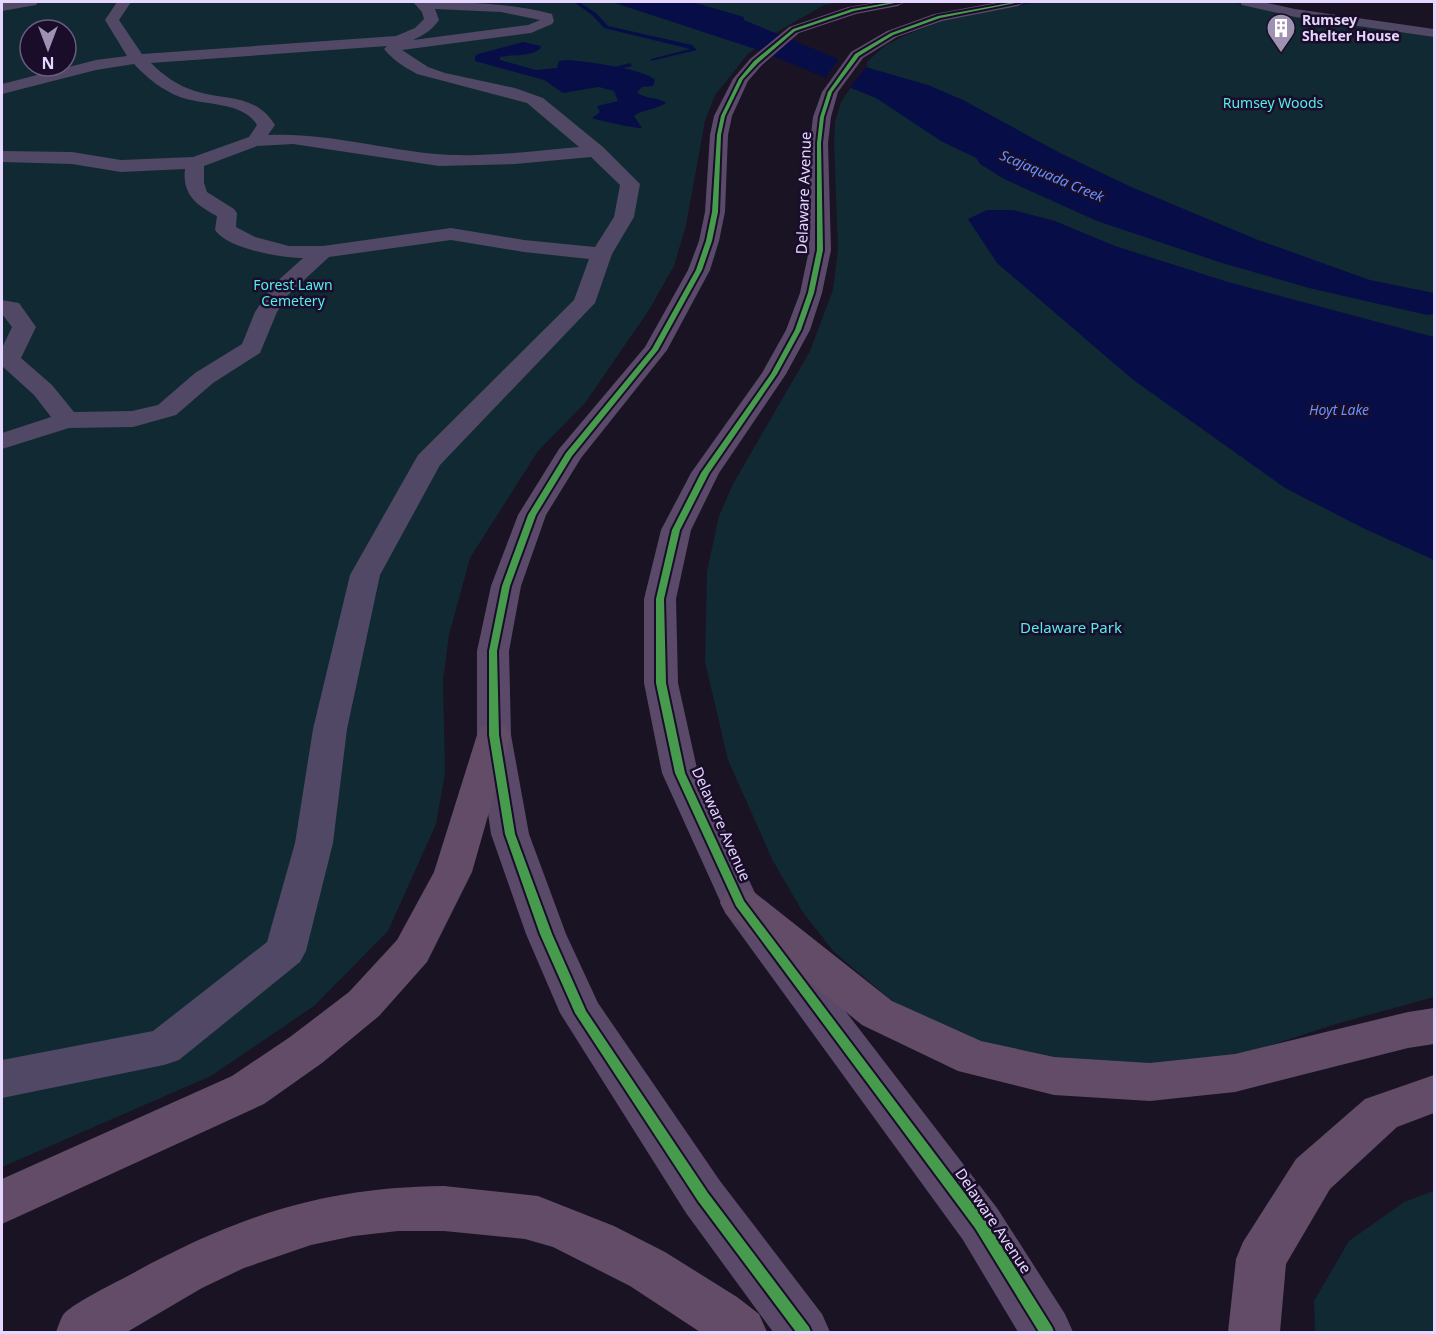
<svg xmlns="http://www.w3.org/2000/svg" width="1436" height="1334" viewBox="0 0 1436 1334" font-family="'Noto Sans',sans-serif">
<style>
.green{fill:#112932;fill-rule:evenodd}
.water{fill:#070e47}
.pier{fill:#1a1324}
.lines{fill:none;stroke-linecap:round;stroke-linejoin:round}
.stream{fill:#070e47;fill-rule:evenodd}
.minor{fill:#504865;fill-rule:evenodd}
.primary{fill:#5b4969;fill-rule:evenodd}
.trunk{fill:#624c68;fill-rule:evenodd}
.cycleway-casing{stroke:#190d2a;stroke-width:4}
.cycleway{fill:#469c4c;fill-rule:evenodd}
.labels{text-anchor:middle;stroke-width:5;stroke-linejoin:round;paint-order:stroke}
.far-poi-label{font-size:14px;font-weight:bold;fill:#e4d6ff;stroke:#190d2a;text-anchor:start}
.far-park-label{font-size:14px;fill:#54edea;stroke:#190d2a}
.far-water-label{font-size:14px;font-style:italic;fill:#6493ff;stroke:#190d2a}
.street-label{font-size:15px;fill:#e4d6ff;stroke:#190d2a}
.park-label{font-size:15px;fill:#54edea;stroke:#190d2a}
</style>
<rect width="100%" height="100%" fill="#1a1324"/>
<path class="green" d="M2,2H841L824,5L777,32L748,54L715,95L705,121L686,225L674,266L649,310L585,403L538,451L470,558L449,635L443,680L445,773L436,824L388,931L314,1006L211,1076L2,1167ZM30,30H66V66H30Z
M1038,2H1232L1297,17L1434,37V997L1336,1024L1229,1059L1176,1068L1057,1064L943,1030L890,999L834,952L802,911L773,861L728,760L705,662L707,571L719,516L733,484L810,351L833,290L838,250L834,141L835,122L841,102L869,60L886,45L904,36L946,19Z
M1434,1191V1332H1315L1314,1301L1349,1241L1404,1202Z"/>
<path class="water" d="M612,2H692L744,17V20L838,59L928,85L963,100L1060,153L1129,186L1258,240L1370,280L1434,293V314L1427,315L1309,288L1222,263L1097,221L1004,179L980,164L976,158L941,141L876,98L755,49Z
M523,42L541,46L540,49C529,57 514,54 500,57V60L536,70L557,68L559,61L567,60C583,61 646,69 655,80L653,86L642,87L637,92C645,100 657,96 666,103C656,110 643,109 634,116L642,128C637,129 597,120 592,118L600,112L597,106L618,101L614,91L599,87L563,93L544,80L475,61V56L478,54Z
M987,210H1013L1055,221L1115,246L1228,282L1434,337V560L1365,529L1285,488L1132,379L997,263L968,219Z"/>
<path class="pier" d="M841,56L868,65L848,90L824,80Z"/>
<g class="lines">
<path class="stream" d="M574,2H579L596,13L608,26L692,45L697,50L651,61V59L690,49L604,28L592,15Z
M630,63L632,66L618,69L615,67Z"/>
<path class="minor" d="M9,2H38L36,5L2,11V3Z
M117,2H131L119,20L142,54L396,36L415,28L424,19L422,12L413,2C461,2 506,2 552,14L554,21L552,24L531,33L402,50L428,67L445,73L515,88L543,98L603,147L640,184L634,217L612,254L595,303L440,465L380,575L347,729L333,843L306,951L300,962L179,1060L164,1065L2,1098V1060L153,1031L267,942L295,843L313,729L350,575L418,455L574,300L589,259L524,252L451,240L329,257L289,294L277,312L260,353L213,383L176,415L133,427L69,428L2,449V433L51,417L34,395L2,366V348L12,327L2,314V300L19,303L36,327L21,358L52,385L74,412L132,411L158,405L195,373L242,344L255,312L273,285L303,258C282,258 228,249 215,230L217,216C196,205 182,194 185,169L121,172L72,164L2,162V151L72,152L121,160L193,157L249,137L257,125C243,101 204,106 180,97C162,90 147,78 134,64L96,70L2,94V84L96,60L127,56L105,20ZM435,9L501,12L540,20L528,25L413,40C424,35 432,30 439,20ZM387,46L384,49C393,60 404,67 417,74L527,103L579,147C535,151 481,158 437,154C381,149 325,132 268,135L275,125C255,93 226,101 195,91C178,86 163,75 151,63ZM293,144L439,166L515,164L591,157L620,185L614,217L595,247L524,240L451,228L323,246H289L255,237L236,227L237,213L234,209L207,192L204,183V166L257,146Z
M1240,2H1263L1295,9L1434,29V37L1295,17L1242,5Z"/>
<path class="primary" d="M877,2H905L898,6L856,14L799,33L762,65L748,81L732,116L728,135L725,212L719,241L710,270L667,350L581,458L546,515L521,586L509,651L511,735L529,834L566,934L598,1003L720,1181L822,1314L830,1332H773L686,1213L560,1013L526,934L491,834L477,735V651L491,586L518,515L559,449L645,347L688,270L699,241L705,212L710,135L714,116L733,79L750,59L789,27L848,7Z
M998,2H1025L1018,6L942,21L897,37L863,58L838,92L831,117L828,143L831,250L822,293L810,330L786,374L719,473L691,530L676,599L678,683L698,773L756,895L997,1208L1065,1314L1073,1332H1018L963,1240L726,914L662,773L644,683V599L661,530L691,473L762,373L786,330L800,293L809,250L810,143L813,117L822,92L851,52L887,31L934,14Z"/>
<path class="trunk" d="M494,723L506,727L511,735L472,872L427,962L379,1016L322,1063L264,1104L2,1224V1179L232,1076L290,1037L349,992L397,940L434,872L477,735L482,727Z
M740,888L754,892L892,1001L981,1041L1054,1057L1150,1063L1235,1054L1408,1012L1434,1008V1044L1408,1048L1235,1092L1150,1101L1054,1095L958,1071L862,1025L726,914L720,903L726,892Z
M1434,1075V1113L1397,1127L1330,1189L1286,1264L1280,1332H1228L1236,1259L1243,1242L1296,1159L1365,1099Z
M444,1186L538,1196L614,1226L665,1252L737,1297L759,1314L767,1332H700L630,1286L553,1247L525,1239L444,1231H398L354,1236L311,1245L244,1268L202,1288L127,1332H56C58,1327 60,1320 63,1315C70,1305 112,1284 126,1277C232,1218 321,1187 444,1186Z"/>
<g class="cycleway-casing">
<path id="cycleway" d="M894,2H900L854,11L795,31L758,63L743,79L725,116L721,135L718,212L712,241L702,270L658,350L572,456L536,515L510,586L497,651L499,735L515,834L552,934L586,1011L708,1193L809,1327L811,1332H796L698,1201L575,1013L540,934L505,834L489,735V651L502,586L528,515L566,453L652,349L696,270L706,241L712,212L717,135L721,116L739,79L754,61L793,29L852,9Z
M1015,2H1020L940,18L893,35L859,56L832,92L824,117L821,143L823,250L814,293L801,330L777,374L709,473L680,530L664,599L666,683L685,773L744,901L985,1220L1052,1327L1054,1332H1039L975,1228L736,906L675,773L656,683V599L672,530L701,473L771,374L795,330L808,293L817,250V143L820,117L828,92L855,54L891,33L938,16Z"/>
</g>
<use href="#cycleway" class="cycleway"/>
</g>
<defs>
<g id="building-pin" transform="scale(1.5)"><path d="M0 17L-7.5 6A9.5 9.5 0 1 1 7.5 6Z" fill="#9d92b2" stroke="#190d2a"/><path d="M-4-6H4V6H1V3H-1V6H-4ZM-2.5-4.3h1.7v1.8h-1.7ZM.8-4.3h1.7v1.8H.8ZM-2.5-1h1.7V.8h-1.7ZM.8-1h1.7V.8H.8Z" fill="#fff"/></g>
</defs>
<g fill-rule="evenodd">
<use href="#building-pin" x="1281" y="28"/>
</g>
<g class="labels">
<g class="far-poi-label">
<text x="1302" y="25">Rumsey<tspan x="1302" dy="16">Shelter House</tspan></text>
</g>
<g class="far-park-label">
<text x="1273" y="108">Rumsey Woods</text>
<text x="293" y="290">Forest Lawn<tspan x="293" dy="16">Cemetery</tspan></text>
</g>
<g class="far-water-label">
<text transform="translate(1052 176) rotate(23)" y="5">Scajaquada Creek</text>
<text x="1339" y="415">Hoyt Lake</text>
</g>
<g class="street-label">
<text transform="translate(804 193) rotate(-88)" y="5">Delaware Avenue</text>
<text transform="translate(721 824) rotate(66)" y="5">Delaware Avenue</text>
<text transform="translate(993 1221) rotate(56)" y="5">Delaware Avenue</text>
</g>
<g class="park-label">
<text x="1071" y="633">Delaware Park</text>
</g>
</g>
<rect width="1436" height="1334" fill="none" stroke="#e4d6ff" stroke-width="6"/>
<g transform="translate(48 48) rotate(180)"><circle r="28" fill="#190d2a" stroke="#6a5d7f" stroke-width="1.5"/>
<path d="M0-4.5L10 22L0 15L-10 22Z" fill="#9d92b2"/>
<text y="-9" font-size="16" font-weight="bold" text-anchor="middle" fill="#e4d6ff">N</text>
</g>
</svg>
